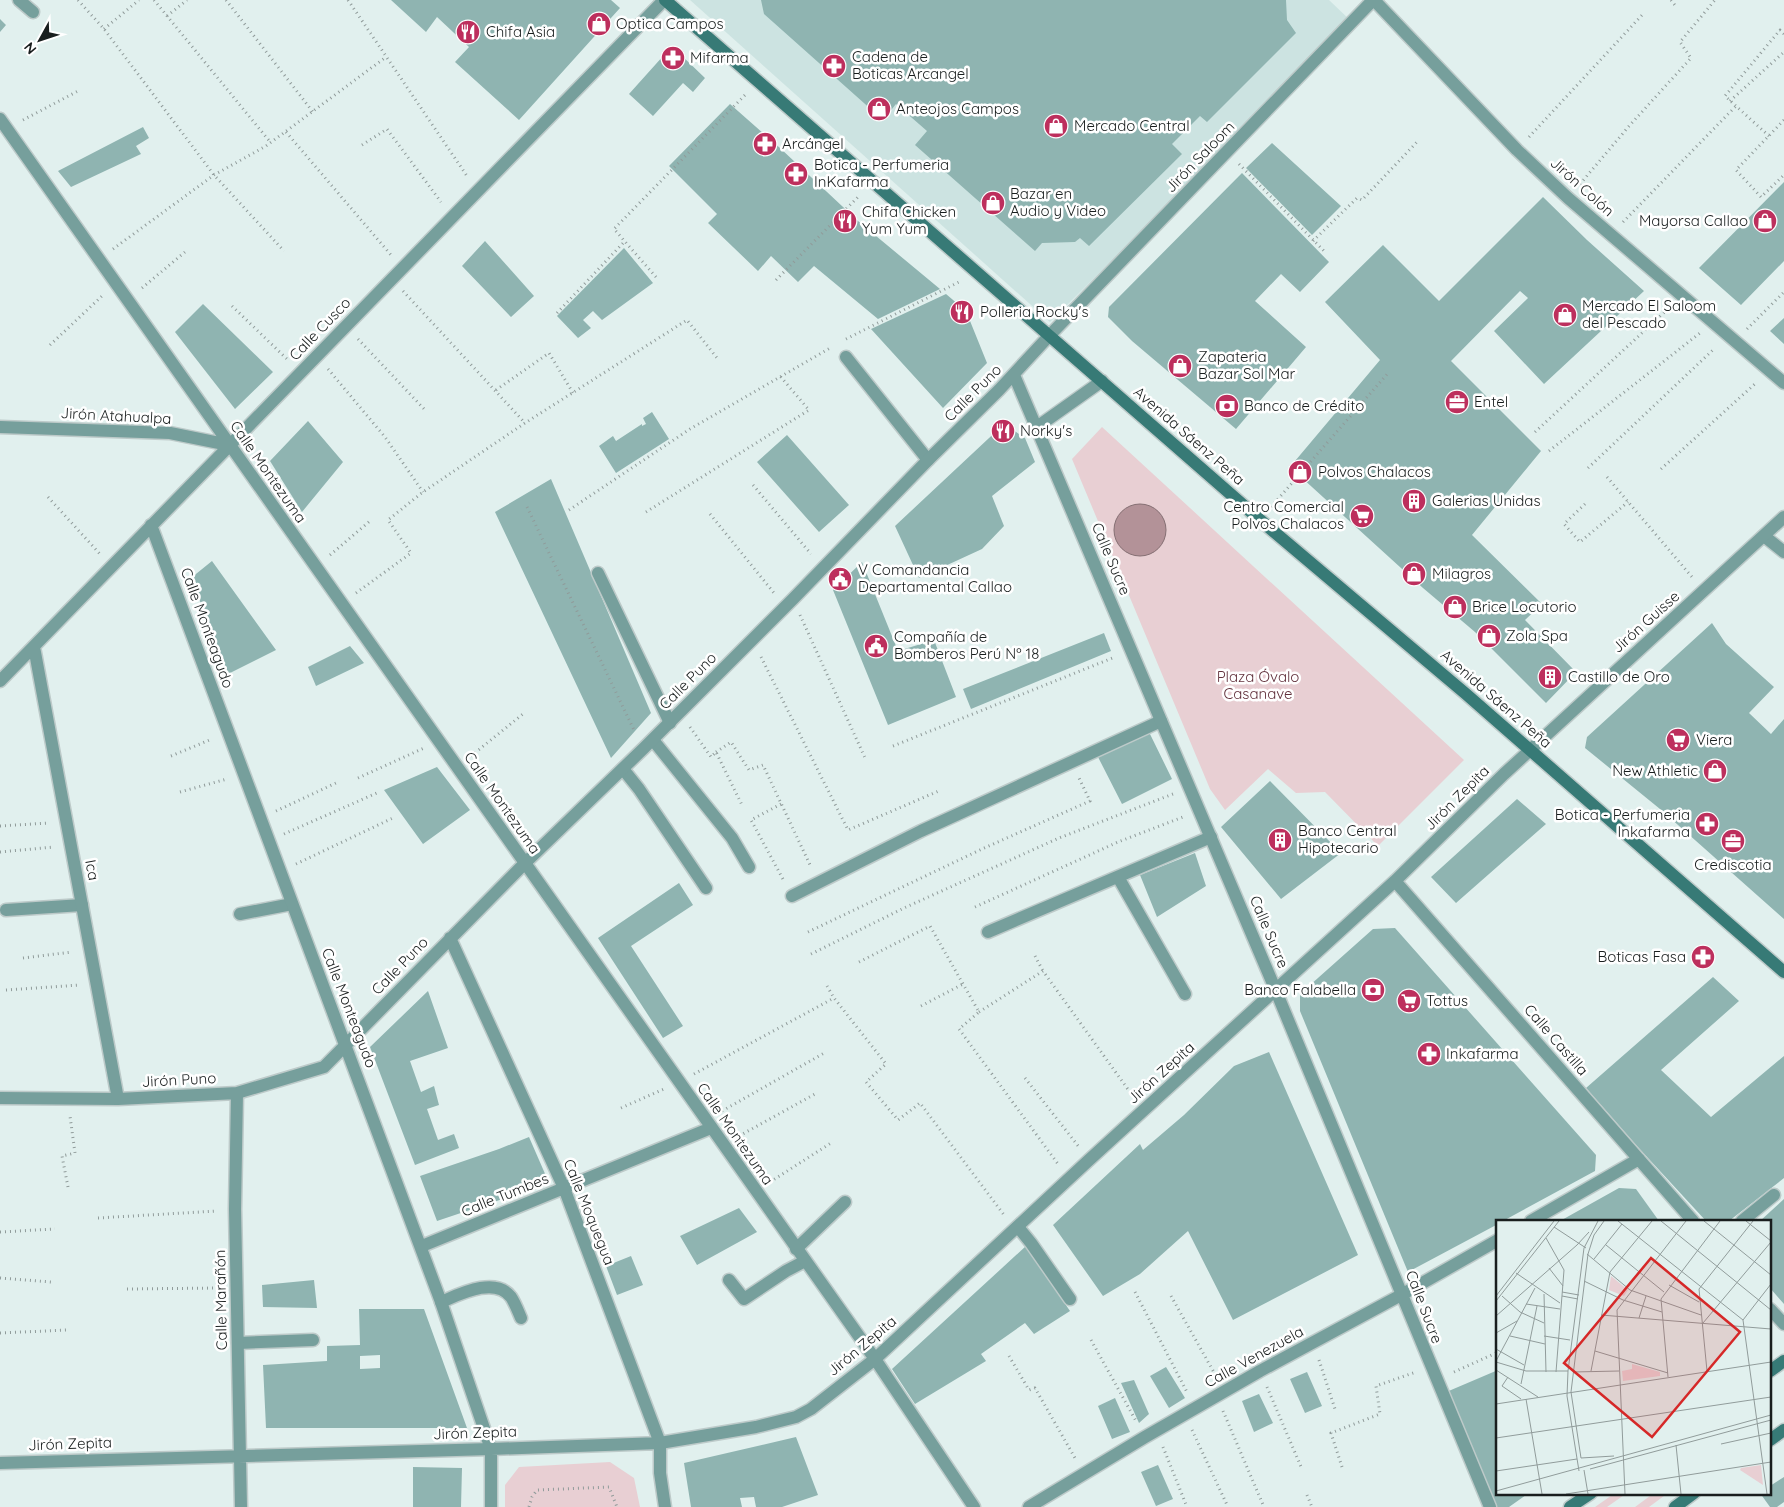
<svg xmlns="http://www.w3.org/2000/svg" width="1784" height="1507" viewBox="0 0 1784 1507" font-family="Quicksand,sans-serif">
<style>
.built{fill:#cce3e1}
.green{fill:#e8cfd3}
.water{fill:#b39298;stroke:#856f73}
.building{fill:#8fb4b1;fill-rule:evenodd}
.lines{fill:none;stroke-linecap:round;stroke-linejoin:round}
.lane-casing{stroke:#bdcac9;stroke-width:15}
.street-casing{stroke:#bdcac9;stroke-width:15}
.secondary-casing{stroke:#bdcac9;stroke-width:15}
.path{stroke:#909b9a;stroke-width:3;stroke-dasharray:1 4;stroke-linecap:butt}
.lane{stroke:#769f9c;stroke-width:12}
.street{stroke:#769f9c;stroke-width:12}
.secondary{stroke:#377a76;stroke-width:12}
.labels{text-anchor:middle;stroke-width:5;stroke-linejoin:round;paint-order:stroke}
.poi-label{font-size:15px;fill:#191e1e;stroke:#fff;text-anchor:start}
.street-label{font-size:15px;fill:#191e1e;stroke:#fff}
.park-label{font-size:15px;fill:#62323d;stroke:#fff}
.inset-road{fill:none;stroke:#919c9b;stroke-width:1}
.view{fill:#d62828;fill-opacity:0.15;stroke:#d62828;stroke-width:2.5}
.inset-edge{fill:none;stroke:#191e1e;stroke-width:2.5}
</style>
<rect width="100%" height="100%" fill="#e1f0ee"/>
<path class="built" d="M690,0H1329L1352,22L1050,322Z"/>
<path class="green" d="M1102,427L1464,760L1378,846L1325,792L1296,793L1268,769L1225,810L1210,789L1072,459Z
M610,1462L634,1478L640,1507H505V1485L519,1467Z
M1615,1493H1627L1607,1507H1595Z
M1654,1493H1668L1649,1507H1635Z"/>
<path class="water" d="M1114 530a26 26 0 1 1 52 0a26 26 0 1 1-52 0Z"/>
<path class="building" d="M391,0H611L620,8L519,120L455,62L469,47L437,17L426,32Z
M761,0H1286L1287,20L1296,33L1207,122L1200,116L1172,144L1182,154L1089,246L1080,238L1075,242L1042,243L1035,251L915,145L927,131L896,104L883,120L764,14Z
M0,19L6,25L0,32Z
M680,54L705,78L693,92L683,83L653,116L629,94L664,55Z
M730,104L780,148L858,221L940,289L878,319L814,266L798,282L771,256L758,271L708,223L717,214L669,166Z
M143,127L149,138L136,146L141,154L71,187L58,171Z
M1272,143L1341,206L1312,235L1246,168Z
M1242,173L1329,262L1300,292L1281,274L1255,301L1306,347L1236,429L1132,341L1108,317L1109,307Z
M1784,182V261L1741,305L1699,268Z
M1543,197L1587,240L1644,291L1544,384L1494,331L1528,298L1520,291L1451,361L1541,451L1472,535L1542,604L1525,620L1576,672L1546,703L1475,632L1423,588L1290,467L1380,360L1325,302L1383,245L1439,301Z
M485,241L534,296L511,317L462,266Z
M624,248L653,283L602,320L593,311L583,320L591,328L578,338L557,316Z
M946,294L966,311L987,363L943,408L871,329Z
M203,304L273,372L235,409L175,332Z
M1784,318V344L1770,331Z
M652,412L669,439L616,473L599,446L613,436L616,441L642,424V426L646,424L643,418Z
M308,421L343,462L302,512L270,461Z
M1004,424L1025,438L1035,462L992,496L1004,526L982,549L919,578L895,526Z
M787,435L849,505L819,532L757,462Z
M551,479L651,713L611,758L495,512Z
M212,561L276,650L228,674L191,578Z
M862,562L898,651L934,640L956,697L888,725L833,590Z
M1712,623L1726,644L1774,687L1749,713L1771,734L1784,719V919L1660,809L1585,748L1587,737Z
M1104,633L1111,651L971,709L963,689Z
M350,646L364,663L316,686L308,667Z
M1149,732L1172,779L1122,804L1098,757Z
M437,767L470,810L423,844L384,790Z
M1270,781L1341,853L1281,899L1221,827Z
M1517,799L1546,824L1456,903L1431,877Z
M1195,853L1206,886L1157,917L1140,875Z
M679,883L693,905L631,946L683,1026L663,1038L598,938Z
M1395,928L1596,1155L1595,1171L1503,1221H1498V1224L1408,1272L1300,1011V994L1373,929Z
M1713,977L1739,1001L1661,1070L1711,1117L1784,1056V1178L1729,1221H1706L1636,1145L1586,1088Z
M428,991L448,1048L410,1061L421,1092L434,1086L439,1105L427,1109L438,1140L454,1134L459,1148L415,1165L370,1047Z
M1269,1052L1358,1255L1233,1320L1188,1231L1140,1274L1103,1296L1053,1225L1140,1144L1143,1150L1184,1115L1234,1066Z
M529,1137L546,1176L541,1186L437,1221L420,1176L499,1149Z
M1619,1188L1636,1189L1659,1221H1560Z
M1784,1199V1304L1770,1288V1221H1760Z
M739,1208L757,1232L697,1265L680,1236Z
M1026,1246L1070,1311L1034,1334L1025,1323L981,1354L986,1361L915,1404L892,1369Z
M631,1256L643,1285L617,1295L606,1266Z
M314,1280L317,1308L263,1307L262,1285Z
M359,1309H424L467,1428H266L263,1365L327,1361V1346L360,1345ZM380,1355V1368L360,1369V1356Z
M1166,1367L1185,1398L1169,1408L1150,1376Z
M1498,1370V1493H1529L1509,1507H1491L1444,1393Z
M1307,1372L1322,1406L1305,1413L1290,1379Z
M1134,1380L1149,1414L1139,1423L1121,1383Z
M1259,1394L1273,1423L1254,1432L1242,1401Z
M1115,1398L1130,1432L1112,1439L1098,1406Z
M796,1437L818,1495L782,1507H756L754,1497L740,1498L742,1507H691L684,1463Z
M1158,1465L1173,1499L1156,1506L1141,1472Z
M413,1467L462,1468L461,1507H413Z
M1784,1477V1502L1777,1507H1770L1760,1493H1770V1486Z"/>
<g class="lines">
<g class="lane-casing">
<path id="lane" d="M19,0L33,12
M846,357L928,460
M1764,536L1784,552
M598,573L670,723
M653,740L732,838L749,867
M623,769L639,789L706,888
M1118,877L1185,994
M792,896L921,831L1161,721
M6,910L82,905
M240,914L292,904
M988,932L1211,837
M1742,1221L1774,1195
M1018,1227L1031,1243L1070,1299
M796,1249L845,1202
M729,1280L744,1299L786,1271L805,1261
M441,1302C460,1294 495,1276 511,1297C515,1303 518,1311 521,1318
M238,1343L313,1340"/>
</g>
<g class="street-casing">
<path id="street" d="M1374,0L1517,150L1568,198L1784,383
M0,119L875,1359L974,1507
M1014,375L1276,991L1490,1507
M0,427L170,433L229,445
M1037,427L1102,381
M151,525L441,1302L491,1449V1507
M34,647L118,1099
M0,681L664,0
M1395,881L1693,1221
M450,938L564,1188L660,1443V1473L665,1507
M237,1093L235,1209L241,1507
M0,1098L118,1099L237,1093L324,1067L525,863L643,749L793,599L928,460L999,390L1049,336L1373,0
M1531,1221L1639,1159
M422,1246L711,1128
M1770,1309L1784,1324
M0,1463L491,1449L660,1443L756,1427L796,1417L811,1409L875,1359L1089,1160L1395,881L1504,774L1784,517
M1029,1507L1145,1437L1260,1371L1403,1294L1498,1240"/>
</g>
<g class="secondary-casing">
<path id="secondary" d="M665,0L1266,525L1466,694L1784,972
M1770,1371L1784,1361
M1770,1440L1784,1430
M1570,1507L1591,1493
M1675,1507L1694,1493"/>
</g>
<path class="path" d="M78,0L104,29L214,175L284,251
M154,0L271,143
M226,0L313,112
M348,0L467,176
M1671,0L1677,8
M167,16L187,0
M104,29L139,0
M1730,101L1784,52
M23,120L78,91
M1784,120L1736,170L1761,197L1784,175
M286,132L391,255
M1769,136L1725,96L1780,30L1784,34
M1529,137L1643,14
M362,145L387,129L441,202
M1239,164L1326,253
M1580,184L1630,125L1691,58L1680,42L1715,0
M1623,222L1736,106
M1313,241L1357,198L1362,200L1417,142
M113,249L214,175L266,146L386,57
M656,277L614,229L745,95
M776,280L860,195
M142,288L185,252
M403,291L525,423
M232,306L289,361
M557,313L625,241
M1747,329L1784,292
M358,339L426,411
M846,339L961,281
M50,345L102,296
M328,369L385,437L423,492
M496,390L549,353L573,393
M1535,432L1669,308
M1549,451L1700,333
M1588,468L1715,348
M1661,469L1757,382
M1607,477L1692,577
M753,485L811,554
M48,497L100,554
M1585,504L1564,524L1580,542L1628,502
M527,507L635,732
M1271,507L1389,372
M569,510L690,429L830,348
M646,512L809,410L780,376
M710,514L774,593
M330,555L370,521
M356,593L411,553L388,520L423,492L525,423L687,320L717,358
M800,615L866,760
M761,657L848,830L941,790
M690,727L711,757L716,752L742,805
M893,746L1115,657
M716,752L731,742L749,770L763,765L811,867
M171,756L212,739
M471,756L523,714
M358,778L424,748
M180,792L227,779
M781,804L751,820L784,881
M276,811L336,783
M0,826L48,823
M284,834L379,792
M0,852L54,847
M296,864L395,817
M975,907L1118,842L1183,817
M808,932L982,849L1090,801L1079,778
M811,954L904,908L1059,838L1173,794
M1035,956L1043,971
M23,958L72,952
M859,962L930,926L979,1012L959,1029L1058,1164
M827,986L834,998L886,1064L866,1082L898,1120L920,1103L1004,1215
M6,990L80,985
M921,1006L963,984
M979,1012L1043,971L1132,1095
M694,1074L834,998
M1025,1078L1079,1147
M621,1108L664,1089
M722,1111L826,1052
M739,1136L815,1094
M770,1182L831,1143
M68,1187L62,1156L75,1153L70,1116
M98,1218L217,1211
M0,1232L55,1229
M0,1278L51,1282
M127,1289L219,1288
M1135,1292L1188,1394
M1171,1296L1216,1376
M0,1333L67,1330
M1091,1340L1136,1421
M1009,1356L1029,1390L1035,1388L1075,1458
M1319,1360L1335,1409
M1454,1372L1496,1353
M1267,1387L1302,1469
M1223,1411L1264,1507
M1192,1430L1228,1507
M1163,1447L1187,1507
M1342,1467L1331,1433L1380,1414L1376,1386L1416,1372
M1307,1495L1312,1507
M529,1507L532,1497L537,1490L609,1487L617,1507"/>
<use href="#lane" class="lane"/>
<use href="#street" class="street"/>
<use href="#secondary" class="secondary"/>
</g>
<defs>
<g id="shop-disc" transform="scale(1.25)"><circle r="9.5" fill="#bd2f5d" stroke="#fff"/><path d="M-5-2.5h2.3a2.7 3.5 0 0 1 5.4 0H5L5.5 6h-11ZM-1.5-2.5h3a1.5 2.3 0 0 0-3 0Z" fill="#fff"/></g>
<g id="restaurant-disc" transform="scale(1.25)"><circle r="9.5" fill="#bd2f5d" stroke="#fff"/><path d="M-5-6h1v4h1v-4h1v4h1v-4h1v5L-1.5 .5V6h-2V.5L-5-1ZM5-6V6H3V1.5H1.5Q1.5-4 5-6Z" fill="#fff"/></g>
<g id="pharmacy-disc" transform="scale(1.25)"><circle r="9.5" fill="#bd2f5d" stroke="#fff"/><path d="M-2-6h4v4h4v4h-4v4h-4v-4h-4v-4h4Z" fill="#fff"/></g>
<g id="office-disc" transform="scale(1.25)"><circle r="9.5" fill="#bd2f5d" stroke="#fff"/><path d="M-6-3h4V-5.5h4V-3h4V5H-6ZM-1-4.5V-3h2v-1.5ZM-6 0V1H6V0Z" fill="#fff"/></g>
<g id="bank-disc" transform="scale(1.25)"><circle r="9.5" fill="#bd2f5d" stroke="#fff"/><path d="M-6-4H6V4H-6ZM0-2.3a2.3 2.3 0 1 0 0 4.6a2.3 2.3 0 1 0 0-4.6Z" fill="#fff"/></g>
<g id="building-disc" transform="scale(1.25)"><circle r="9.5" fill="#bd2f5d" stroke="#fff"/><path d="M-4-6H4V6H1V3H-1V6H-4ZM-2.5-4.3h1.7v1.8h-1.7ZM.8-4.3h1.7v1.8H.8ZM-2.5-1h1.7V.8h-1.7ZM.8-1h1.7V.8H.8Z" fill="#fff"/></g>
<g id="supermarket-disc" transform="scale(1.25)"><circle r="9.5" fill="#bd2f5d" stroke="#fff"/><path d="M-6-5.5h2.5l.6 2H6L4.5 2H-2.5L-4.4-4H-6ZM-1.5 3.2a1.3 1.3 0 1 0 .1 0ZM3 3.2a1.3 1.3 0 1 0 .1 0Z" fill="#fff"/></g>
<g id="civic-disc" transform="scale(1.25)"><circle r="9.5" fill="#bd2f5d" stroke="#fff"/><path d="M-.6-6.5H3V-4.5H.6V-3L4-1V1h2V6H-6V1h2V-1L-.6-3ZM-1.2 2.5V6h2.4V2.5Z" fill="#fff"/></g>
</defs>
<g fill-rule="evenodd">
<use href="#shop-disc" x="599" y="24"/>
<use href="#restaurant-disc" x="468" y="32"/>
<use href="#pharmacy-disc" x="673" y="58"/>
<use href="#pharmacy-disc" x="834" y="66"/>
<use href="#shop-disc" x="879" y="109"/>
<use href="#shop-disc" x="1056" y="126"/>
<use href="#pharmacy-disc" x="765" y="144"/>
<use href="#pharmacy-disc" x="796" y="174"/>
<use href="#shop-disc" x="993" y="203"/>
<use href="#restaurant-disc" x="845" y="221"/>
<use href="#shop-disc" x="1765" y="221"/>
<use href="#restaurant-disc" x="962" y="312"/>
<use href="#shop-disc" x="1565" y="315"/>
<use href="#shop-disc" x="1180" y="366"/>
<use href="#office-disc" x="1457" y="402"/>
<use href="#bank-disc" x="1227" y="406"/>
<use href="#restaurant-disc" x="1003" y="431"/>
<use href="#shop-disc" x="1300" y="472"/>
<use href="#building-disc" x="1414" y="501"/>
<use href="#supermarket-disc" x="1362" y="516"/>
<use href="#shop-disc" x="1414" y="574"/>
<use href="#civic-disc" x="840" y="579"/>
<use href="#shop-disc" x="1455" y="607"/>
<use href="#shop-disc" x="1489" y="636"/>
<use href="#civic-disc" x="876" y="646"/>
<use href="#building-disc" x="1550" y="677"/>
<use href="#supermarket-disc" x="1678" y="740"/>
<use href="#shop-disc" x="1715" y="771"/>
<use href="#pharmacy-disc" x="1707" y="824"/>
<use href="#building-disc" x="1280" y="840"/>
<use href="#office-disc" x="1733" y="841"/>
<use href="#pharmacy-disc" x="1703" y="957"/>
<use href="#bank-disc" x="1373" y="990"/>
<use href="#supermarket-disc" x="1409" y="1001"/>
<use href="#pharmacy-disc" x="1429" y="1054"/>
</g>
<g class="labels">
<g class="poi-label">
<text x="616" y="29">Optica Campos</text>
<text x="486" y="37">Chifa Asia</text>
<text x="852" y="62">Cadena de<tspan x="852" dy="17">Boticas Arcangel</tspan></text>
<text x="690" y="63">Mifarma</text>
<text x="896" y="114">Anteojos Campos</text>
<text x="1074" y="131">Mercado Central</text>
<text x="782" y="149">Arcángel</text>
<text x="814" y="170">Botica - Perfumeria<tspan x="814" dy="17">InKafarma</tspan></text>
<text x="1010" y="199">Bazar en<tspan x="1010" dy="17">Audio y Video</tspan></text>
<text x="862" y="217">Chifa Chicken<tspan x="862" dy="17">Yum Yum</tspan></text>
<text x="1748" y="226" text-anchor="end">Mayorsa Callao</text>
<text x="1582" y="311">Mercado El Saloom<tspan x="1582" dy="17">del Pescado</tspan></text>
<text x="980" y="317">Polleria Rocky's</text>
<text x="1198" y="362">Zapateria<tspan x="1198" dy="17">Bazar Sol Mar</tspan></text>
<text x="1474" y="407">Entel</text>
<text x="1244" y="411">Banco de Crédito</text>
<text x="1020" y="436">Norky's</text>
<text x="1318" y="477">Polvos Chalacos</text>
<text x="1432" y="506">Galerias Unidas</text>
<text x="1344" y="512" text-anchor="end">Centro Comercial<tspan x="1344" dy="17">Polvos Chalacos</tspan></text>
<text x="858" y="575">V Comandancia<tspan x="858" dy="17">Departamental Callao</tspan></text>
<text x="1432" y="579">Milagros</text>
<text x="1472" y="612">Brice Locutorio</text>
<text x="1506" y="641">Zola Spa</text>
<text x="894" y="642">Compañía de<tspan x="894" dy="17">Bomberos Perú Nº 18</tspan></text>
<text x="1568" y="682">Castillo de Oro</text>
<text x="1696" y="745">Viera</text>
<text x="1698" y="776" text-anchor="end">New Athletic</text>
<text x="1690" y="820" text-anchor="end">Botica - Perfumeria<tspan x="1690" dy="17">Inkafarma</tspan></text>
<text x="1298" y="836">Banco Central<tspan x="1298" dy="17">Hipotecario</tspan></text>
<text x="1733" y="870" text-anchor="middle">Crediscotia</text>
<text x="1686" y="962" text-anchor="end">Boticas Fasa</text>
<text x="1356" y="995" text-anchor="end">Banco Falabella</text>
<text x="1426" y="1006">Tottus</text>
<text x="1446" y="1059">Inkafarma</text>
</g>
<g class="street-label">
<text transform="translate(1200 157) rotate(-46)" y="5">Jirón Saloom</text>
<text transform="translate(1582 187) rotate(42)" y="5">Jirón Colón</text>
<text transform="translate(320 329) rotate(-46)" y="5">Calle Cusco</text>
<text transform="translate(973 393) rotate(-45)" y="5">Calle Puno</text>
<text transform="translate(116 416) rotate(3)" y="5">Jirón Atahualpa</text>
<text transform="translate(1189 436) rotate(41)" y="5">Avenida Sáenz Peña</text>
<text transform="translate(268 472) rotate(55)" y="5">Calle Montezuma</text>
<text transform="translate(1111 559) rotate(67)" y="5">Calle Sucre</text>
<text transform="translate(1646 622) rotate(-42)" y="5">Jirón Guisse</text>
<text transform="translate(207 628) rotate(70)" y="5">Calle Monteagudo</text>
<text transform="translate(688 681) rotate(-45)" y="5">Calle Puno</text>
<text transform="translate(1496 699) rotate(41)" y="5">Avenida Sáenz Peña</text>
<text transform="translate(1457 798) rotate(-45)" y="5">Jirón Zepita</text>
<text transform="translate(502 803) rotate(55)" y="5">Calle Montezuma</text>
<text transform="translate(92 870) rotate(79)" y="5">Ica</text>
<text transform="translate(1269 932) rotate(67)" y="5">Calle Sucre</text>
<text transform="translate(400 966) rotate(-46)" y="5">Calle Puno</text>
<text transform="translate(349 1008) rotate(69)" y="5">Calle Monteagudo</text>
<text transform="translate(1556 1040) rotate(49)" y="5">Calle Castilla</text>
<text transform="translate(1161 1073) rotate(-42)" y="5">Jirón Zepita</text>
<text transform="translate(179 1080) rotate(-3)" y="5">Jirón Puno</text>
<text transform="translate(735 1134) rotate(55)" y="5">Calle Montezuma</text>
<text transform="translate(505 1195) rotate(-22)" y="5">Calle Tumbes</text>
<text transform="translate(589 1212) rotate(68)" y="5">Calle Moquegua</text>
<text transform="translate(221 1300) rotate(-91)" y="5">Calle Marañón</text>
<text transform="translate(1424 1307) rotate(69)" y="5">Calle Sucre</text>
<text transform="translate(862 1346) rotate(-40)" y="5">Jirón Zepita</text>
<text transform="translate(1254 1357) rotate(-29)" y="5">Calle Venezuela</text>
<text transform="translate(475 1433) rotate(-2)" y="5">Jirón Zepita</text>
<text transform="translate(70 1444) rotate(-2)" y="5">Jirón Zepita</text>
</g>
<g class="park-label">
<text x="1258" y="682">Plaza Óvalo<tspan x="1258" dy="17">Casanave</tspan></text>
</g>
</g>
<g transform="translate(1496 1220)">
<rect width="275" height="275" fill="#e1f0ee"/>
<path d="M115,56L132,70L128,76L113,70ZM136,144L164,152V156L127,161L126,151L136,149ZM265,245L267,265L244,250L245,248Z" fill="#e8cfd3"/>
<path class="inset-road" d="M108,1L98,15L92,34L75,172L85,238L118,236M122,1L247,100M165,1L275,90M208,1L275,55M250,1L275,21M58,7L90,28M50,18L68,50L60,152M81,25L93,12M110,25L168,72M91,34L134,70L205,95M98,39L126,4M53,48L67,66M20,53L64,83M88,61L127,80L166,92M173,65L203,82M66,72L83,75M48,74L50,152M0,76L58,1M6,76L24,92L48,103M66,76L82,79M0,81L63,1M30,84L64,89M105,95L275,109M0,96L81,25M143,98L150,76M247,100L271,274M247,100L275,64M207,103L275,22M0,113L21,101M14,116L49,124M48,116L74,120M0,129L28,145M99,131L172,153M0,141L39,68M0,142L30,151H72M0,150L42,177M95,151L114,52L156,1M211,151L203,69L257,1M77,152L123,151M12,157L6,166L25,179M172,157L165,79L224,1M25,164L41,86M30,179L46,274M0,184L275,142M0,218L275,177M225,224L275,213M180,225L185,274M94,249L275,200M88,250L92,274M0,251L81,239M83,251L71,176L72,151L88,28L102,1M0,271L275,195M70,274L275,242M129,274L121,90L190,1"/>
<path class="view" d="M155,38L244,112L156,217L68,143Z"/>
<rect width="275" height="275" class="inset-edge"/>
</g>
<g transform="translate(40 40) rotate(230)" stroke="#ffffff" stroke-width="4" paint-order="stroke">
<path d="M0-4L9 19L0 12L-9 19Z" fill="#191e1e"/>
<text y="-8" font-size="14" font-weight="bold" text-anchor="middle" fill="#191e1e">N</text>
</g>
</svg>
